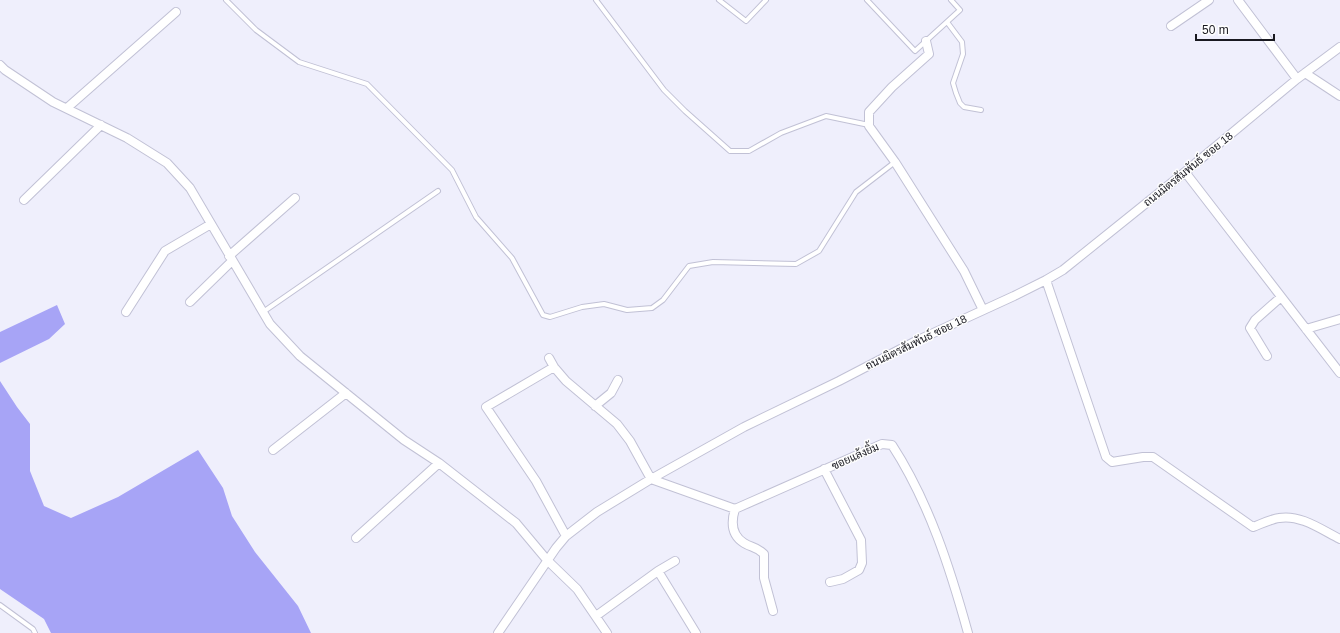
<svg xmlns="http://www.w3.org/2000/svg" width="1340" height="633" viewBox="0 0 1340 633" font-family="Arial,Sarabun,sans-serif">
<style>
.water{fill:#a7a4f6}
.lines{fill:none;stroke-linecap:round;stroke-linejoin:round}
.service-casing{stroke:#c1c1d5;stroke-width:6}
.minor-casing{stroke:#c1c1d5;stroke-width:10}
.service{stroke:#fff;stroke-width:4}
.minor{stroke:#fff;stroke-width:8}
.labels{text-anchor:middle;stroke-width:3;stroke-linejoin:round;paint-order:stroke}
.street-label{font-size:11px;fill:#191920;stroke:#fefefe}
</style>
<rect width="100%" height="100%" fill="#efeffc"/>
<path class="water" d="M57,305L65,324L49,339L0,363V332Z
M0,381L17,407L30,424V471L44,506L71,518L118,497L198,450L223,488L232,516L255,552L298,606L311,633H51L44,619L0,589Z"/>
<g class="lines">
<g class="service-casing">
<path id="service" d="M226,0L256,30L299,62L367,84L452,170L476,217L512,258L543,315L550,317L582,307L604,304L627,310L652,308L663,300L689,266L713,262L796,264L819,251L856,192L895,162
M596,0L664,90L685,111L730,151H749L781,133L826,116L869,125
M719,0L746,21L766,0
M867,0L915,51L960,10L951,0
M947,22L962,42L963,54L953,83L956,93L960,103L964,107L981,110
M263,312L438,191
M0,605L33,629L35,633"/>
</g>
<g class="minor-casing">
<path id="minor" d="M1238,0L1297,79
M1171,26L1209,0
M926,41L929,54L892,87L869,112V126L895,162L964,271L983,310
M0,65L5,70L53,102L127,138L167,163L190,188L270,324L300,356L404,440L439,463L516,523L547,560L577,589L607,633
M1305,73L1340,96
M67,108L176,12
M1185,172L1340,373
M24,200L101,125
M229,256L295,198
M1046,280L1106,457L1112,462L1143,457H1153L1253,527C1261,524 1271,519 1279,518C1300,514 1322,530 1340,539
M190,302L232,261
M126,312L165,251L211,224
M1306,329L1340,319
M1267,356L1250,328L1255,320L1281,297
M549,358L554,367L566,381L617,424L630,441L651,479L735,509L882,444L892,445C929,502 950,568 968,633
M554,367L486,407L536,481L566,536
M595,406L611,393L618,380
M273,450L346,393
M824,469L861,540L862,563L859,570L843,579L830,582
M735,509C731,522 731,535 744,543C752,548 756,546 764,554V578L773,611
M356,538L439,463
M658,571L696,633
M596,616L658,571L675,561
M498,633L556,548L566,536L597,512L651,479L744,427L839,381L916,341L1014,296L1046,280L1063,270L1185,172L1297,79L1340,47"/>
</g>
<use href="#service" class="service"/>
<use href="#minor" class="minor"/>
</g>
<g class="labels">
<g class="street-label">
<text transform="translate(1188 169) rotate(-39)" y="4">ถนนมิตรสัมพันธ์ ซอย 18</text>
<text transform="translate(916 342) rotate(-26)" y="4">ถนนมิตรสัมพันธ์ ซอย 18</text>
<text transform="translate(855 456) rotate(-24)" y="4">ซอยแล้งยิ้ม</text>
</g>
</g>
<path d="M1196 34v6h78v-6" fill="none" stroke="#191920" stroke-width="2"/>
<text x="1202" y="34" font-size="12" fill="#191920" stroke="#fefefe" stroke-width="3" paint-order="stroke">50 m</text>
</svg>
